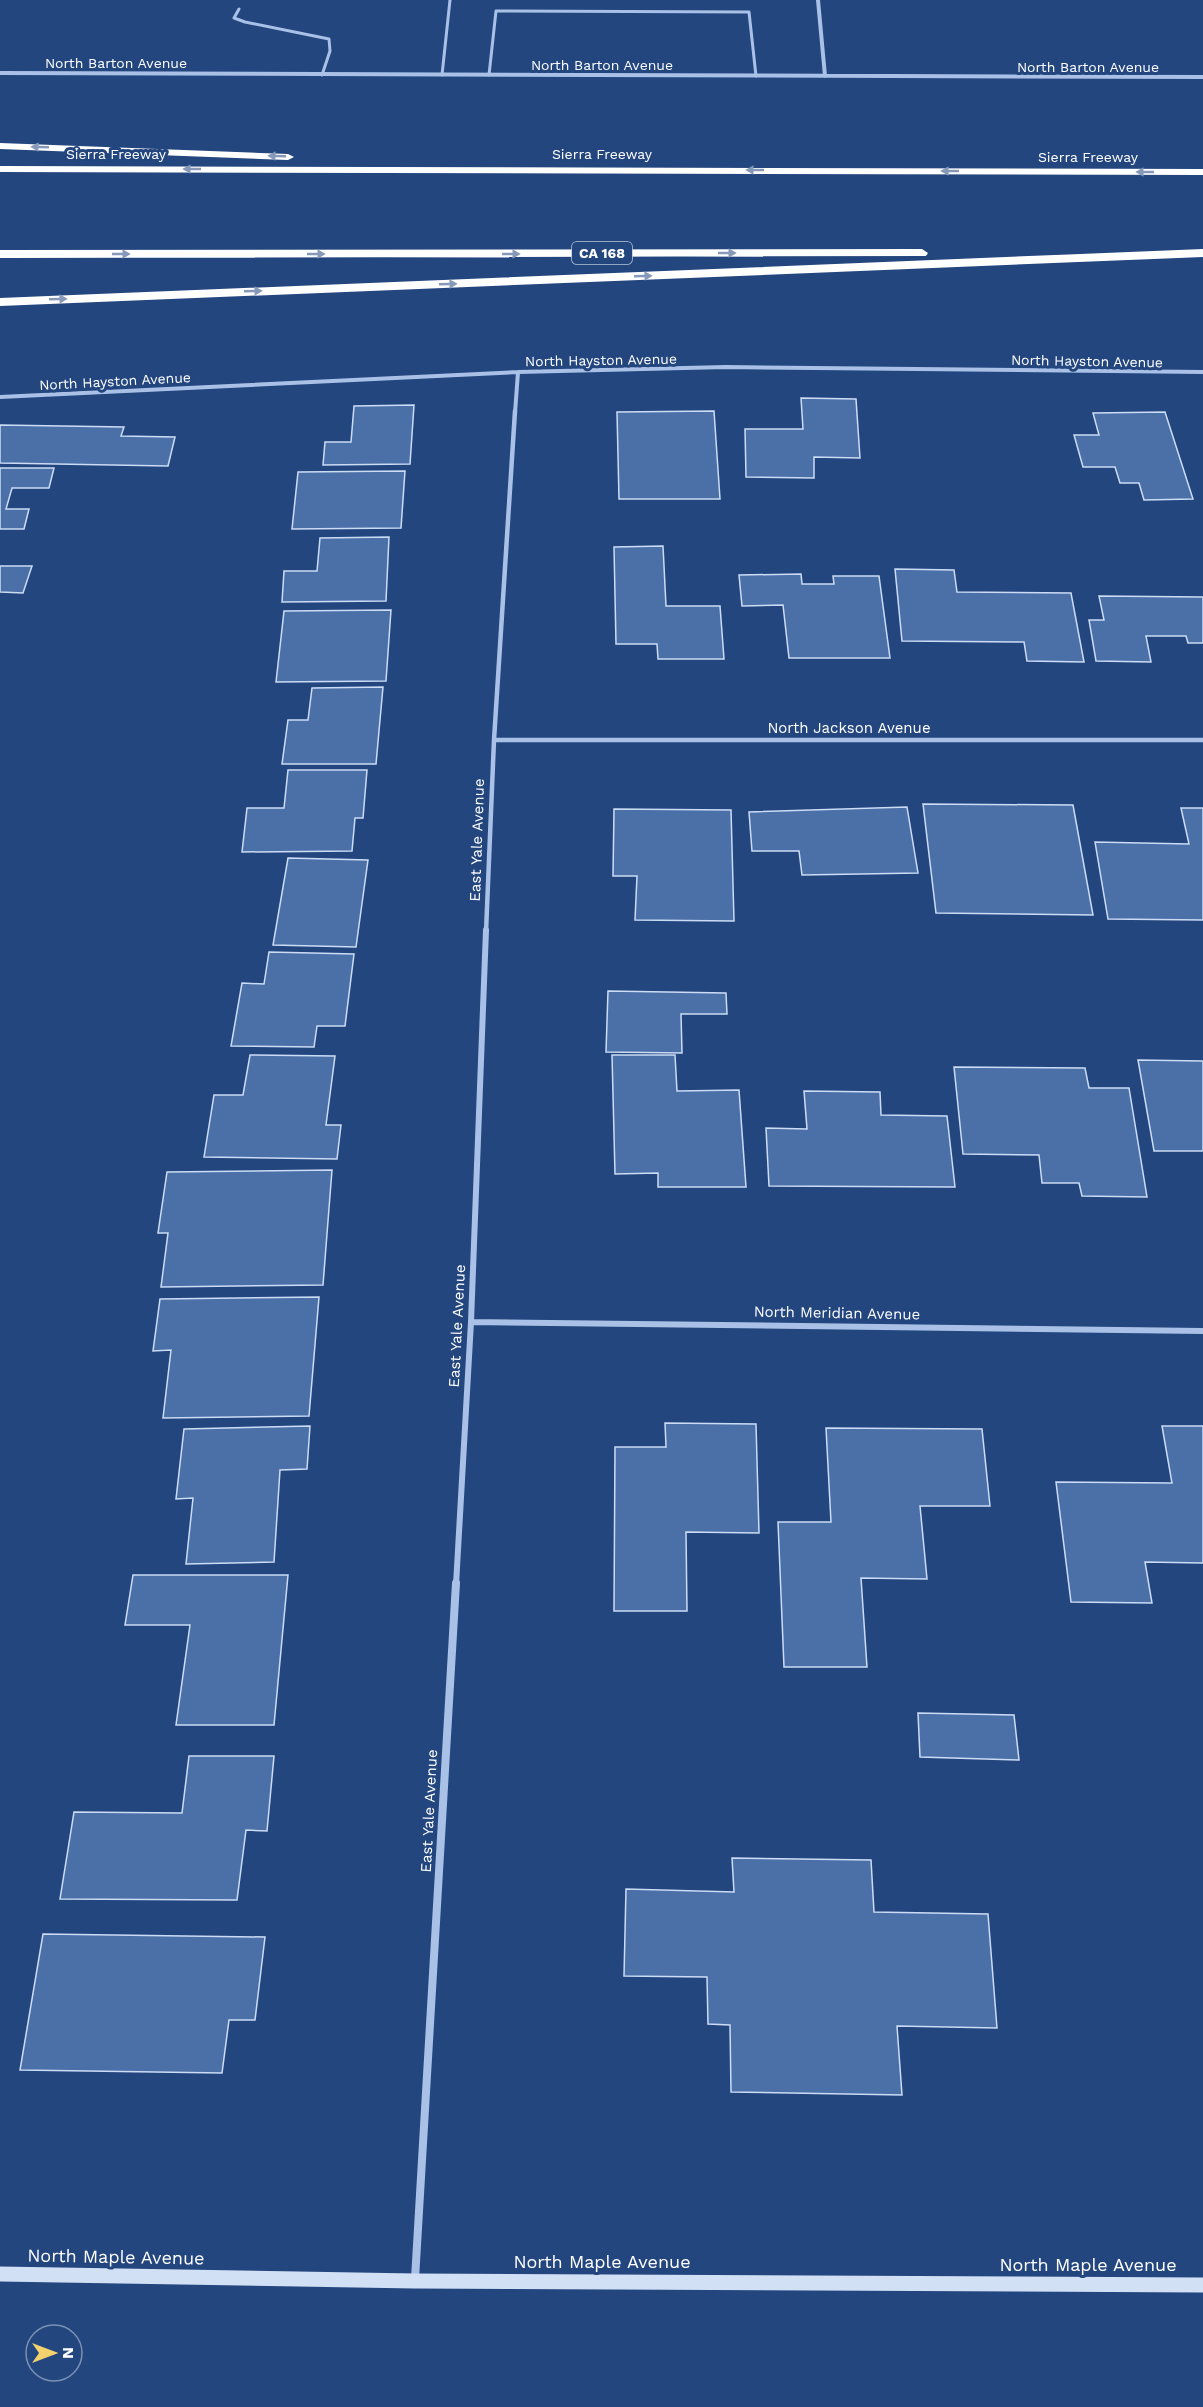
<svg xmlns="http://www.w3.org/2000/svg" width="1203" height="2407" viewBox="0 0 1203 2407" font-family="'Work Sans',sans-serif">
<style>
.building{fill:#4b70a8;stroke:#ccdcf5;stroke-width:1.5}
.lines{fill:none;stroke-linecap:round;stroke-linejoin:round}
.lane{stroke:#a9c1e6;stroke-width:3}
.street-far3{stroke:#a9c1e6;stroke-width:4}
.street-far2{stroke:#a9c1e6;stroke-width:4.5}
.street-far1{stroke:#a9c1e6;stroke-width:6}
.street{stroke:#a9c1e6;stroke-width:8}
.secondary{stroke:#d2e0f6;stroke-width:15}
.highway{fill:#fff;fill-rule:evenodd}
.oneway{fill:#8699b9}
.labels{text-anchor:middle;stroke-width:6;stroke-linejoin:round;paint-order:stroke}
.far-street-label{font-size:14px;fill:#fff;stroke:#23467f}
.shield{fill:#23467f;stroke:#bdc8d9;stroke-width:1.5}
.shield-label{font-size:14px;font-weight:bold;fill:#fff}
.street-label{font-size:15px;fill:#fff;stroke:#23467f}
.near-street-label{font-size:18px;fill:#fff;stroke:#23467f}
</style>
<rect width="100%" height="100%" fill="#23467f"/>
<path class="building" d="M801,398L856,399L860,458L814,457V478L746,477L745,429H803Z
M414,405L410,464L323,465L325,442H351L354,406Z
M714,411L720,499H619L617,412Z
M1165,412L1193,499L1144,500L1139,483H1120L1115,467H1083L1074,435H1099L1093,413Z
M0,425L124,427L121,436L175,437L168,466L0,463Z
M0,468H54L49,488H12L6,509H29L24,529H0Z
M405,471L401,528L292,529L298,472Z
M389,537L386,601L282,602L284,571H317L320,538Z
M663,546L666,606H720L724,659H658L657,644H616L614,547Z
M0,566H32L23,593L0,592Z
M895,569L954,570L957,592L1071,593L1084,662L1027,661L1024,642L902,641Z
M801,574L802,584H834L833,576H879L890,658H789L783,605L742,606L739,575Z
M1099,596L1203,597V643H1188L1186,636H1146L1151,662L1096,661L1089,620H1104Z
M391,610L386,681L276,682L284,611Z
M383,687L376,764H282L288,720H308L312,688Z
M288,770H367L363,818H355L352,851L242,852L247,808H284Z
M923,804L1073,805L1093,915L936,913Z
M907,807L918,873L802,875L799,851H752L749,812Z
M1181,808H1203V920L1108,919L1095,842L1189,844Z
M614,809L731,810L734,921L635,920L637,876H613Z
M288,858L368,860L356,947L273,945Z
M269,952L354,954L345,1026H317L314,1047L231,1046L242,983L264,984Z
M608,991L726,993L727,1014H681L682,1053L606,1052Z
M250,1055L335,1056L326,1125H341L337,1159L204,1157L214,1095H243Z
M612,1055H675L677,1091L739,1090L746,1187H658V1173L615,1174Z
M1138,1060L1203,1061V1151H1154Z
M954,1067L1085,1068L1089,1088H1129L1147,1197L1082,1196L1079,1183H1042L1039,1155L963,1154Z
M804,1091L880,1092L881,1115L947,1116L955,1187L769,1186L766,1128L807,1129Z
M332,1170L323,1285L161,1287L168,1233H158L167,1172Z
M319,1297L309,1416L163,1418L171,1350L153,1351L160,1299Z
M665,1423L756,1424L759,1533L686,1532L687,1611H614L615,1447H666Z
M310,1426L307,1469L280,1470L274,1562L186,1564L193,1498L176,1499L184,1429Z
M1162,1426H1203V1563L1145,1562L1152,1603L1071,1602L1056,1482L1172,1483Z
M826,1428L982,1429L990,1506H920L927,1579L861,1578L867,1667H784L778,1522H831Z
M133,1575H288L274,1725H176L190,1625H125Z
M918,1713L1014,1715L1019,1760L920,1757Z
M189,1756H274L267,1831L246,1830L237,1900L60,1899L74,1812L182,1813Z
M732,1858L871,1860L874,1912L988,1914L997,2028L897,2026L902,2095L731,2092L730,2025L708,2024L707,1977L624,1976L626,1889L734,1892Z
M43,1934L265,1937L255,2020H229L222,2073L20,2070Z"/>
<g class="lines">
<path class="lane" d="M239,9L234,18L245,22L329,39L330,51L322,75
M442,75L450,0
M489,75L496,11L749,12L756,76"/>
<path class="street-far3" d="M818,0L825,76
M0,73L1203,77
M0,397L518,372L726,367L1203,372
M515,413L518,372"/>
<path class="street-far2" d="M494,740H1203
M486,932L494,740L515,411"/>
<path class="street-far1" d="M471,1322L1203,1331
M456,1585L471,1322L486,930"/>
<path class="street" d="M415,2279L456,1583"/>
<path class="secondary" d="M0,2274L415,2281L1203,2285"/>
<path class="highway" d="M0,143L288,154L294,157L288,160L0,149Z
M0,166L1203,169V175L0,172Z
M922,249L928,253L926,256L0,258V250Z
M1203,249V257L0,306V298Z"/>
</g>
<defs><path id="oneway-solid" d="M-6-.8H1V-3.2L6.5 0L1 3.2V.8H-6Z" transform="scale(1.5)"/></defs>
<g class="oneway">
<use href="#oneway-solid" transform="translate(40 147) rotate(-178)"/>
<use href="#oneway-solid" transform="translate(277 156) rotate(-178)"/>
<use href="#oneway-solid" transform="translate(192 169) rotate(180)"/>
<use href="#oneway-solid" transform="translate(755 170) rotate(-180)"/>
<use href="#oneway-solid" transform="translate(950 171) rotate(-180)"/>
<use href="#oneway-solid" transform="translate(1145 172) rotate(-180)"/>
<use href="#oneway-solid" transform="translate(727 253)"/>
<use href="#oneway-solid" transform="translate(121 254)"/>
<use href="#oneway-solid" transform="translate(316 254)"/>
<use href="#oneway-solid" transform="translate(511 254)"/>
<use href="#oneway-solid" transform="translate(643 276) rotate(-2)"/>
<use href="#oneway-solid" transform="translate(448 284) rotate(-2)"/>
<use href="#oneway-solid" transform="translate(253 291) rotate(-2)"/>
<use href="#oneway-solid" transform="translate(58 299) rotate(-2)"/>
</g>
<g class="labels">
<g class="far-street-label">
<text x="116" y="68">North Barton Avenue</text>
<text x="602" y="70">North Barton Avenue</text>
<text x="1088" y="72">North Barton Avenue</text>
<text x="116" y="159">Sierra Freeway</text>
<text x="602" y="159">Sierra Freeway</text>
<text x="1088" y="162">Sierra Freeway</text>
<text transform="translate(601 360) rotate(-1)" y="5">North Hayston Avenue</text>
<text transform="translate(1087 361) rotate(1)" y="5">North Hayston Avenue</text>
<text transform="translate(115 381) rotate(-3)" y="5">North Hayston Avenue</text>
</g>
<rect class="shield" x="572" y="242" width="60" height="22" rx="4.5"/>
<g class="shield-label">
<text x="602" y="258">CA 168</text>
</g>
<g class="street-label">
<text x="849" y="733">North Jackson Avenue</text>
<text transform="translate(477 840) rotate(-88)" y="5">East Yale Avenue</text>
<text transform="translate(837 1313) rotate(1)" y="5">North Meridian Avenue</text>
<text transform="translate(457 1326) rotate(-87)" y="5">East Yale Avenue</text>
<text transform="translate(429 1811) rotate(-87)" y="5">East Yale Avenue</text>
</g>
<g class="near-street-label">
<text transform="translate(116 2257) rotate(1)" y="6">North Maple Avenue</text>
<text x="602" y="2268">North Maple Avenue</text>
<text x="1088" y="2271">North Maple Avenue</text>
</g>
</g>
<g transform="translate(54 2353) rotate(90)"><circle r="28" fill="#23467f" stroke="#7b90b2" stroke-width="1.5"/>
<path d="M0-4.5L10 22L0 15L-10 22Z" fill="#f1d26c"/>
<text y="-9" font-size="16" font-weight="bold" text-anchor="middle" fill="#ffffff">N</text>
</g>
</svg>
